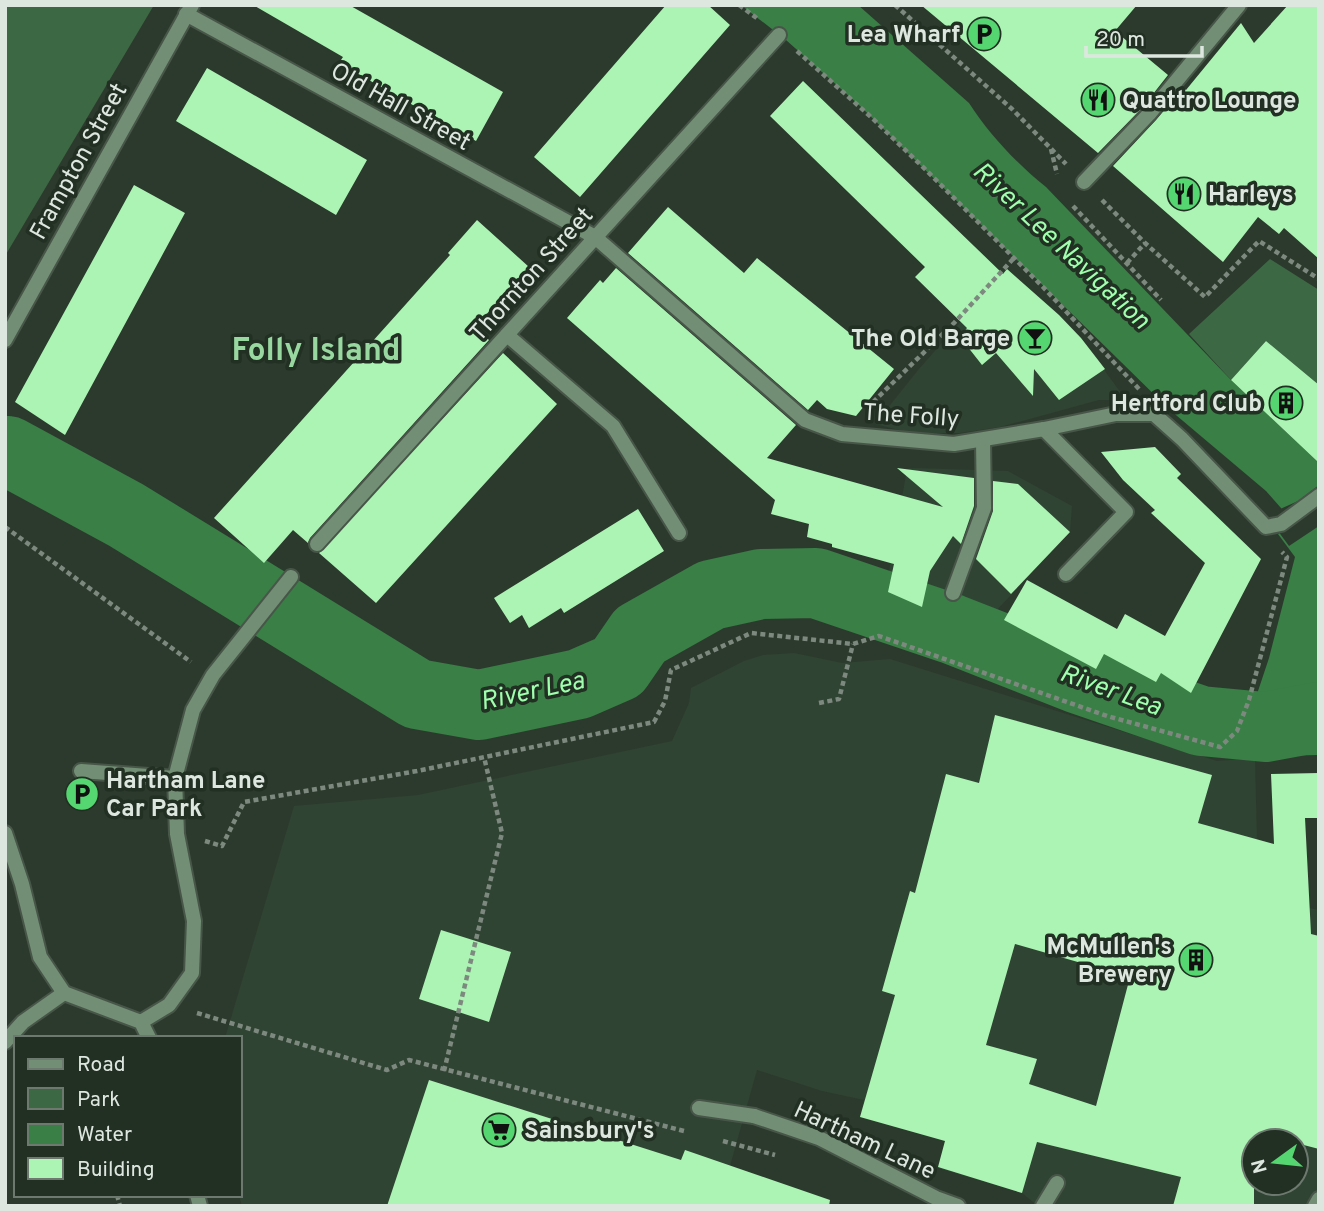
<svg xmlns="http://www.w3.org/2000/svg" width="1324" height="1211" viewBox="0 0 1324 1211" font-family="Overpass,sans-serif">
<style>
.built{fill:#304433;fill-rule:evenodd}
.green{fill:#3d6844}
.water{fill:#397f46}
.pier{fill:#2c3a2d}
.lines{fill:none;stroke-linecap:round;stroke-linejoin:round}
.river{stroke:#397f46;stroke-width:70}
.building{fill:#abf4b4;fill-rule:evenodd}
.service-casing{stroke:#485649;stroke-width:18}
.pedestrian-casing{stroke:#485649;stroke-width:18}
.minor-casing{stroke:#485649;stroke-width:18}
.path{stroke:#7d897e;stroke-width:4.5;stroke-dasharray:5 3.5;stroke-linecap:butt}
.service{stroke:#728f75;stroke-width:14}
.pedestrian{stroke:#728f75;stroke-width:14}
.minor{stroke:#728f75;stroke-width:14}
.labels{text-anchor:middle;stroke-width:7;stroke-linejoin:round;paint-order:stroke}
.poi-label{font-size:24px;font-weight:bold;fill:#dee7df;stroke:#222f23;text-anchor:end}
.street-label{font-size:24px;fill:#dee7df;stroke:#222f23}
.water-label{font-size:26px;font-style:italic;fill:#9fffad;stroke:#222f23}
.district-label{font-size:32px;font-weight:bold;fill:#98d7a0;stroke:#222f23}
</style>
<rect width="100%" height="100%" fill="#2c3a2d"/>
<path class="built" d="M1007,269L1081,338L1126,400H1099L1000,427L960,433H911L875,424L919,369Z
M914,468L1008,471L1072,506L1070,532L980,628L884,600L907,469Z
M794,653L842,663L890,659L1217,761L1255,758L1258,884L1262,899L1319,910V1206H1038L1022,1193L938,1168L945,1141L860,1117L864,1100L822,1091L757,1070L730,1166L808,1206H242L239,1195L240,1038H225L294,806L418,795L672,741L689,703L691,688L744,661L763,655ZM1254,1141H1296V1183H1254Z"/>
<path class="green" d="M5,5H154L5,256Z
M1270,259L1319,290V385L1266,341L1231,380L1189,334Z"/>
<path class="water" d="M741,5H858L969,103C989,134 1017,164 1046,187L1231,380L1319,463V755L1263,756L1246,750L1250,715L1269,658L1295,557L1278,534L1296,525L1266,491L1170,410L859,105L786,40Z"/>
<path class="pier" d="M1319,485V526L1289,546L1278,531L1287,521L1278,510L1298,501Z"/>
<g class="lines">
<path class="river" d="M8,451L126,515L417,694L479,705L579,684L618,667L640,635L711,595L761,584L816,583L952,629L1079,679L1201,721L1265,727L1319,717"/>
</g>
<path class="building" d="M253,5H349L503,92L476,141L339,63L343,57Z
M666,5H708L730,25L580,197L534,157Z
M921,5H1137L1115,31L1168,75L1142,108L1098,153Z
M1288,5H1319V259L1284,228L1279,234L1258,217L1223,262L1113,166L1156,120L1183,88L1186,90L1241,23L1254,43Z
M207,68L367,160L336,215L176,121Z
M803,81L1003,274L1007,269L1059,315L1081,338L1105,369L1059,400L1034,369L1033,396L996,353L982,365L960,337L967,328L915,277L925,267L770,116Z
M134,185L185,213L65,435L15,402Z
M668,207L744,273L757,258L894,369L856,416L827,409L817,400L808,410L628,253Z
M477,220L529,267L475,327L489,340L310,538L308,543L293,530L264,563L214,518L450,255L448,253Z
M616,268L796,425L767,458L943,507L897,468L974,478V506L961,544L953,536L930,571L922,607L888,592L894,564L832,547V544L807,537L809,524L771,514L775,500L567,318L600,280L603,283Z
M1266,341L1319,385V463L1231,380Z
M503,353L557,404L376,603L319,553Z
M1155,447L1181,474L1177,478L1261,559L1191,693L1161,673L1156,682L1104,654L1096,669L1004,620L1027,580L1117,629L1125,614L1165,636L1205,563L1151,513L1155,510L1123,480L1101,452Z
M993,481L1018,484L1070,532L1011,594L976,559L993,511Z
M638,509L664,551L564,613L561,608L529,628L522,615L510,623L494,598Z
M995,715L1212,775L1198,823L1274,844L1271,774L1319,773V818H1305L1311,934L1319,936V1149L1296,1143V1141H1254V1206H1173L1181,1177L1037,1142L1022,1193L938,1167L945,1141L860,1117L895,995L882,991L910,891L915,893L946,774L979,783ZM1015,944L1130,977L1096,1106L1029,1084L1037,1059L986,1045Z
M441,930L511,952L489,1022L419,999Z
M429,1080L681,1160L685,1150L830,1200L829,1206H387Z"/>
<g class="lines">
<g class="service-casing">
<path id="service" d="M507,335L613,426L679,533
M1044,429L1126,512L1066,574
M953,593L984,508L983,440
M81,771L175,778
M5,1042L23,1022L64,993
M1043,1206L1057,1183
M1315,1206L1319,1199"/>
</g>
<g class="pedestrian-casing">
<path id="pedestrian" d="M1084,182L1149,114L1239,5
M699,1108L754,1116"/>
</g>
<g class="minor-casing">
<path id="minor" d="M186,14L595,237L805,420L842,434L954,444L1044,429L1116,414H1154L1182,439L1266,527L1281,524L1319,496
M5,340L192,5
M317,544L779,35
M5,833L22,884L40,957L64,993L141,1022L169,1005L192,973L194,921L177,834L175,778L193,710L213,675L291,577
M141,1022L149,1038
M754,1116L819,1138L936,1198L958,1206
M197,1195L200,1206"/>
</g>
<path class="path" d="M739,5L758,19
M895,5L1012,109L1066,164
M797,51L871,117L926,170L1043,287L1139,389
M1051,149L1057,174
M1102,200L1145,243L1205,297L1259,241L1319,279
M1073,206L1161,300
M1127,263L1145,243
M867,408L954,323L1013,259
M5,527L191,662
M819,703L839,699L853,644
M205,841L222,846L244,802L417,771L654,722L665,701L671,670L751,633L853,644L879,636L1107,716L1220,747L1237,731L1249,700L1287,557L1282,552
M197,1013L387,1070L409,1060L684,1131
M444,1071L502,833L484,757
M723,1141L775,1155
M117,1195L120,1206"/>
<use href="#service" class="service"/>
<use href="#pedestrian" class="pedestrian"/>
<use href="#minor" class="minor"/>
</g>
<defs>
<g id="parking-disc" transform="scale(1.75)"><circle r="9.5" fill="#56d671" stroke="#222f23"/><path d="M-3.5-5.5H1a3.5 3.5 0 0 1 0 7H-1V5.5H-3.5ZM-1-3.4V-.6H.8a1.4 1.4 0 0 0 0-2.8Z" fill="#111"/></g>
<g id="restaurant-disc" transform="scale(1.75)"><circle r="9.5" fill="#56d671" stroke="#222f23"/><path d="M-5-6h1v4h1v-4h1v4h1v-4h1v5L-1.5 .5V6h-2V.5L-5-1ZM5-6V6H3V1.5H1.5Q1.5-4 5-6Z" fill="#111"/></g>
<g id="bar-disc" transform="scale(1.75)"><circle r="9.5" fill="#56d671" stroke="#222f23"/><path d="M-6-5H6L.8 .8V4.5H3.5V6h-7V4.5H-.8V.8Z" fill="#111"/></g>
<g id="building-disc" transform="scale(1.75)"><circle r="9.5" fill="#56d671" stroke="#222f23"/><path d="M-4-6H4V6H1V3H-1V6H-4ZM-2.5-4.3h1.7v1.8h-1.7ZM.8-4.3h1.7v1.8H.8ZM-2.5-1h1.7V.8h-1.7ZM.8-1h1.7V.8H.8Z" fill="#111"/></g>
<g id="supermarket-disc" transform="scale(1.75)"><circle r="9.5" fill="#56d671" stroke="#222f23"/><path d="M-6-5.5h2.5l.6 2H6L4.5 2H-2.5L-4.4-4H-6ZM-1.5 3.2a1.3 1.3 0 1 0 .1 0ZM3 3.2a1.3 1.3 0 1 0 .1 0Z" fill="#111"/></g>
</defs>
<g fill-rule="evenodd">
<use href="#parking-disc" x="984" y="34"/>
<use href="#restaurant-disc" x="1098" y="100"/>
<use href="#restaurant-disc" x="1184" y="194"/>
<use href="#bar-disc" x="1035" y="338"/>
<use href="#building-disc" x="1286" y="403"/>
<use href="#parking-disc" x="82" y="794"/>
<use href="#building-disc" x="1196" y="960"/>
<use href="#supermarket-disc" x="499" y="1130"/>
</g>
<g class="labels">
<g class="poi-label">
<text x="960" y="42">Lea Wharf</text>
<text x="1122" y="108" text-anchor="start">Quattro Lounge</text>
<text x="1208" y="202" text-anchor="start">Harleys</text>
<text x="1010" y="346">The Old Barge</text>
<text x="1262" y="411">Hertford Club</text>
<text x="106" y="788" text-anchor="start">Hartham Lane<tspan x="106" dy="28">Car Park</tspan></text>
<text x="1172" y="954">McMullen's<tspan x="1172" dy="28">Brewery</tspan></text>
<text x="524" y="1138" text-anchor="start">Sainsbury's</text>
</g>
<g class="street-label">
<text transform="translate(401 106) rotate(29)" y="8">Old Hall Street</text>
<text transform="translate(78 161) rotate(-61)" y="8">Frampton Street</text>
<text transform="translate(531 274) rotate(-48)" y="8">Thornton Street</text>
<text transform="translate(911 415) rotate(4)" y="8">The Folly</text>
<text transform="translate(865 1140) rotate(25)" y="8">Hartham Lane</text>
</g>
<g class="water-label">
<text transform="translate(1062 245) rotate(43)" y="9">River Lee Navigation</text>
<text transform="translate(1111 689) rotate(20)" y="9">River Lea</text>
<text transform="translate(532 690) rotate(-12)" y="9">River Lea</text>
</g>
<g class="district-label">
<text x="316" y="360">Folly Island</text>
</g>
</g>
<rect width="1324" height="1211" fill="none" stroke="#dee7df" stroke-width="14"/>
<rect x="14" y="1036" width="228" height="161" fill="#222f23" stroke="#6d796e" stroke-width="2"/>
<rect x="28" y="1059" width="35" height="10" fill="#728f75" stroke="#6d796e" stroke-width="2"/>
<text x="77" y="1071" font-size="21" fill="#dee7df">Road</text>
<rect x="28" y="1088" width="35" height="21" fill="#3d6844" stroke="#6d796e" stroke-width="2"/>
<text x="77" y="1106" font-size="21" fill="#dee7df">Park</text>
<rect x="28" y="1124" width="35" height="21" fill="#397f46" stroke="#6d796e" stroke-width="2"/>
<text x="77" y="1141" font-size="21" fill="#dee7df">Water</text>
<rect x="28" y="1158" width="35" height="21" fill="#abf4b4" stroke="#6d796e" stroke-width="2"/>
<text x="77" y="1176" font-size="21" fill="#dee7df">Building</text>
<g transform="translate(1275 1162) rotate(255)"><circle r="33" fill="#222f23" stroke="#6d796e" stroke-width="2"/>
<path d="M0-5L12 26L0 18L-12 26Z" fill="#56d671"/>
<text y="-10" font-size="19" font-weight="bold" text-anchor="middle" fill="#dee7df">N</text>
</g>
<path d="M1086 46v10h116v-10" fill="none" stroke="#dee7df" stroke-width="3.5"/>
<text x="1096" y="46" font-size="21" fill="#dee7df" stroke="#222f23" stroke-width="5" paint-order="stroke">20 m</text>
</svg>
